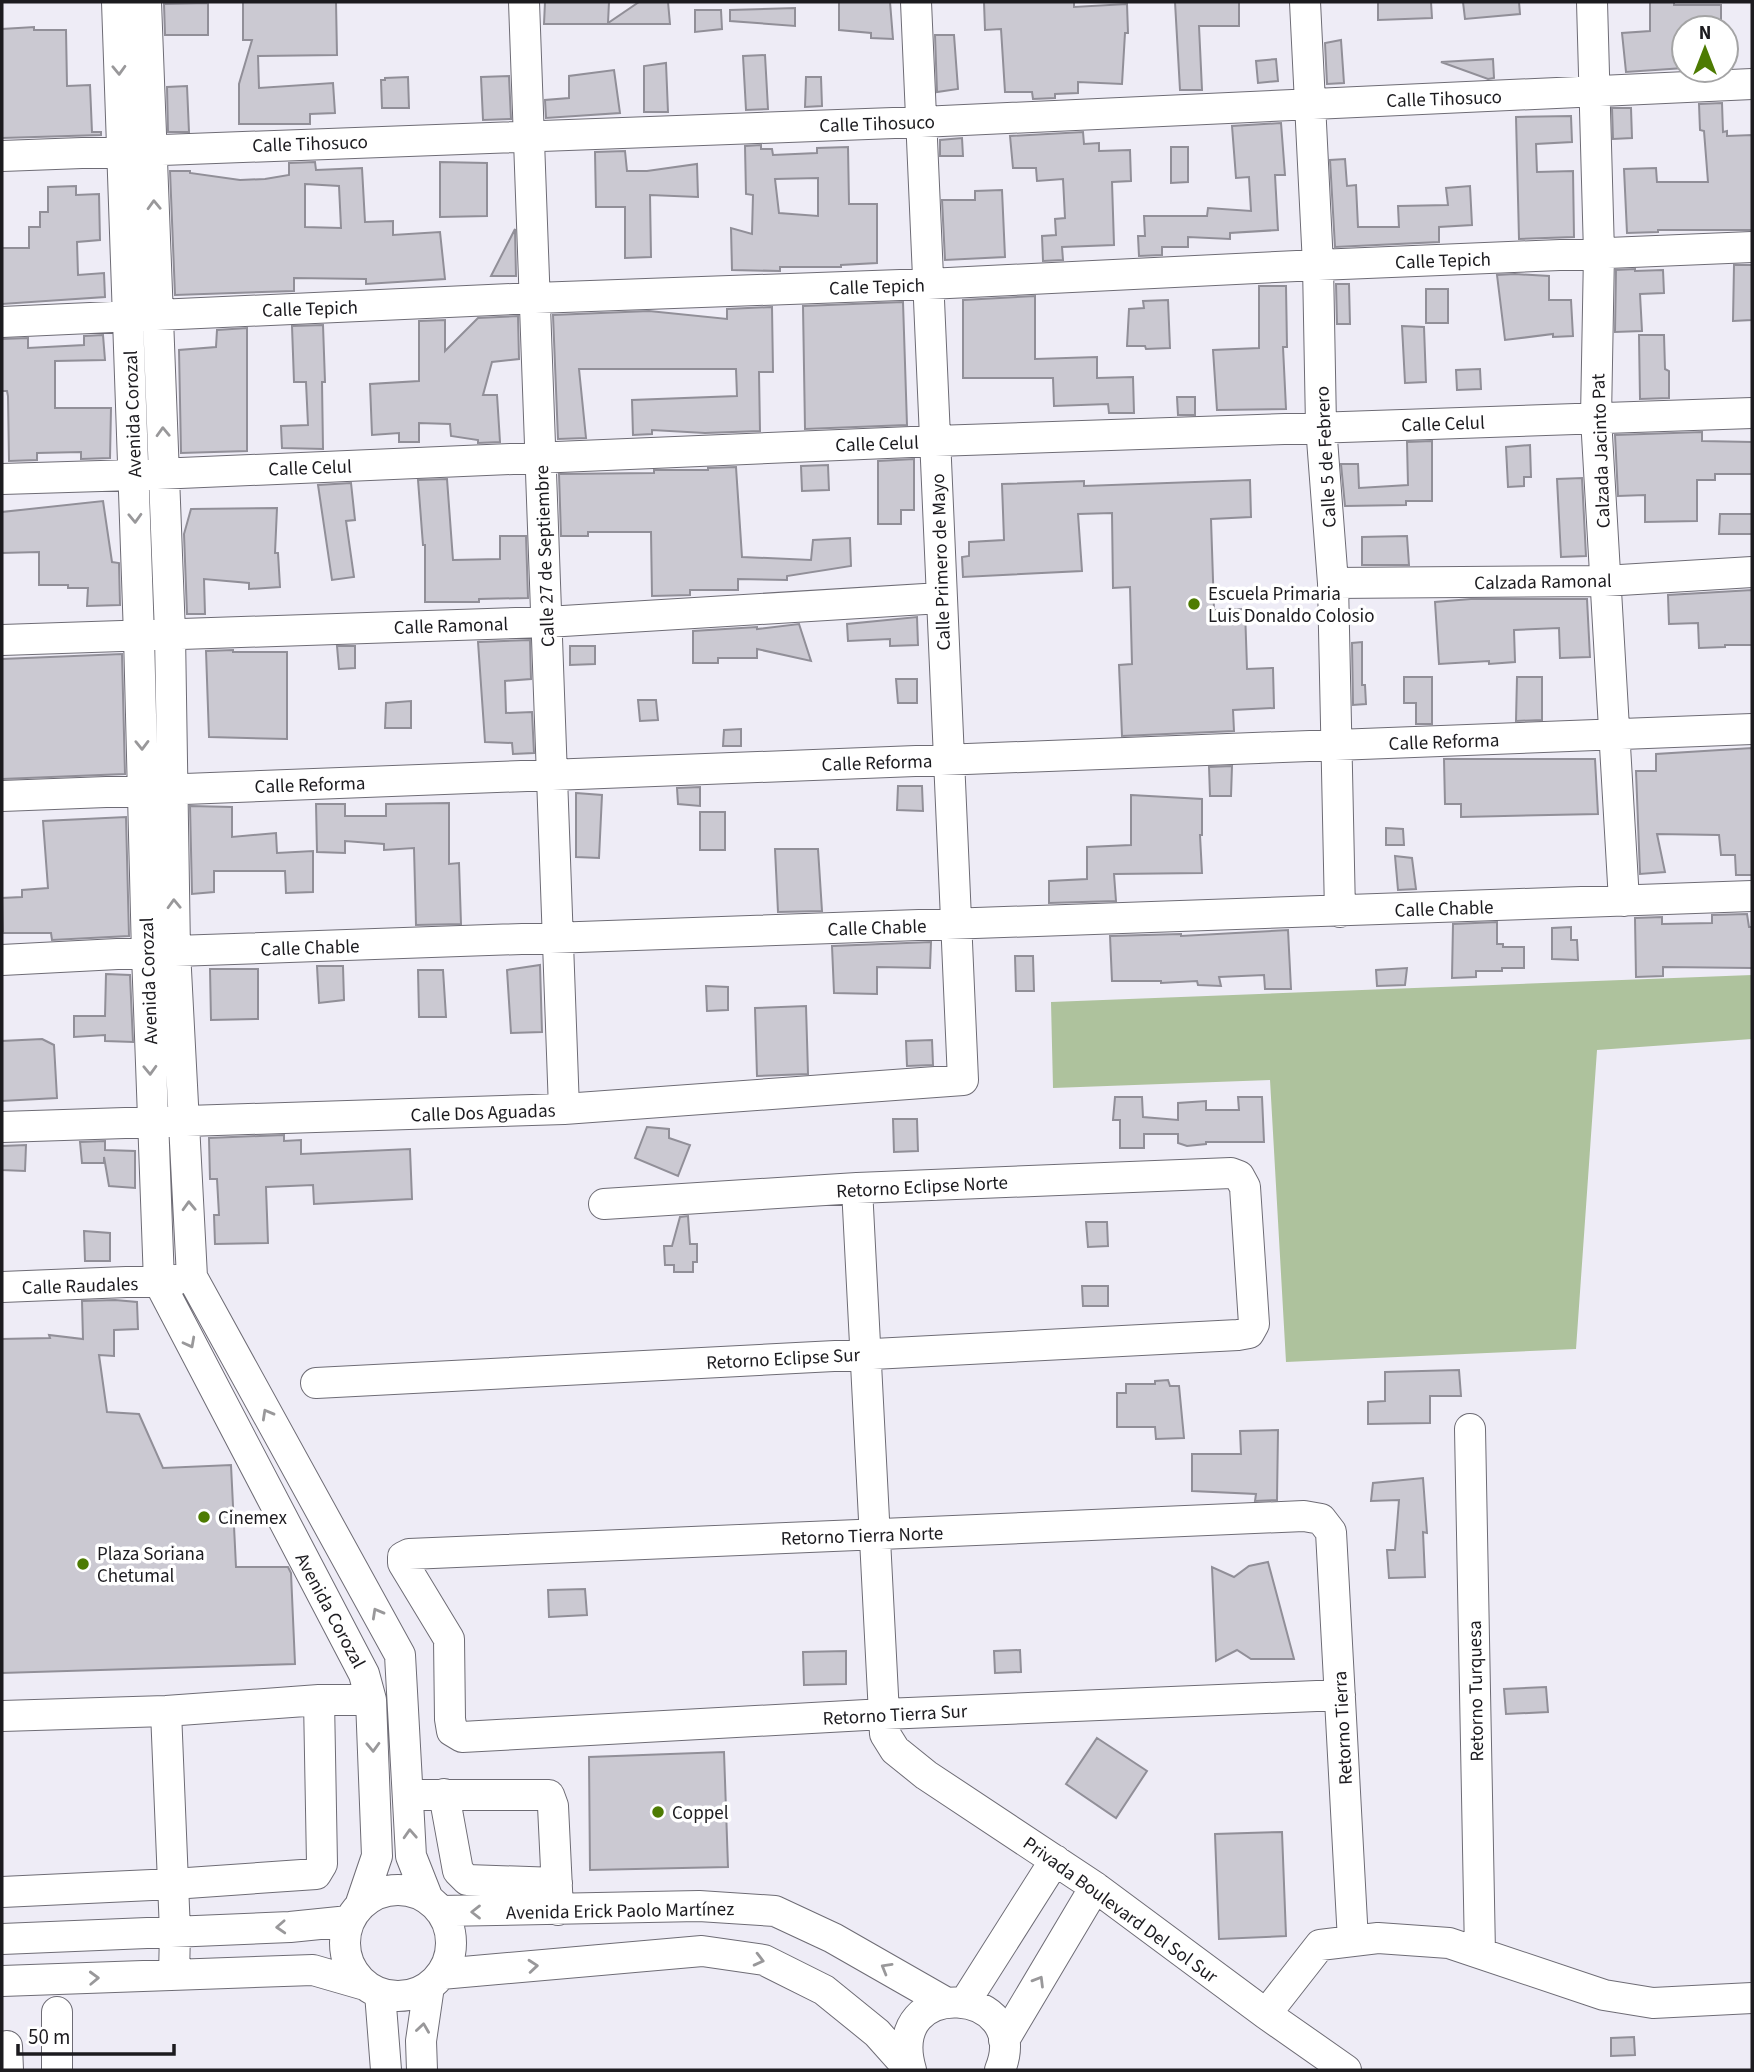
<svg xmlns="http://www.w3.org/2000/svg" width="1754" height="2072" viewBox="0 0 1754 2072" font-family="'Source Sans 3',sans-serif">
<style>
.forest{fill:#aec29d}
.building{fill:#cbc9d2;stroke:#918f98;stroke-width:2;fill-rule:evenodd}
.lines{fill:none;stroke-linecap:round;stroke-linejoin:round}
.minor-casing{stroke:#6e6c75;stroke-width:32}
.minor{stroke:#fff;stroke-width:30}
.oneway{stroke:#99989a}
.poi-dot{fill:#4d7b02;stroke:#fff;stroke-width:2.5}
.labels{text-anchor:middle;stroke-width:7;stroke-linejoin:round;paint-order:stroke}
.street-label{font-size:19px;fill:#1c1b1f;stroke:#fff}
.poi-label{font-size:19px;fill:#1c1b1f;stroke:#fff;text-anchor:start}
</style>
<rect width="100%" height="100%" fill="#eeecf6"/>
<path class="forest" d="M1752,975V1039L1597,1050L1576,1349L1286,1362L1270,1080L1053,1088L1051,1002Z"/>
<path class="building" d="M243,2H336L337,55L258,56L259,88L333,83L335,113L310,114V124H239V84L252,40H243Z
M545,2H609L608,23L639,2H668L670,24H544Z
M839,2H890L893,39L871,38V33L839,30Z
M984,2H1074V7L1127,4L1128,33H1125L1122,84L1078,82V93L1055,94V98L1033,99L1032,92H1005L1001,29L985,30Z
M1175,2H1239V26H1199L1202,90H1180Z
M1378,2H1431L1432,18L1378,20Z
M1463,2H1519L1520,14L1465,19Z
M1650,2H1674V5H1721V26L1684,28V68L1626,72L1622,33L1650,31Z
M208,3V35H165L164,4Z
M795,8V26L730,21V10Z
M695,10H721L722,29L695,32Z
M34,27V30H66L67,86L90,85L92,132H101V135L2,138V29Z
M935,35H954L958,89L937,92Z
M1341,40L1344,83L1327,84L1325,43Z
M765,55L768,109L746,110L743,56Z
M1276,59L1278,81L1258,83L1256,61Z
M1493,59L1494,78L1488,79L1441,62Z
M666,63L668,112H644V66Z
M614,70L620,113L546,118L545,100L569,98V76Z
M509,76L511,119L483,120L481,77Z
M408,77L409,108H382L381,80H385V78Z
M806,77H821L822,106L805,107Z
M187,86L189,132H168L167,87Z
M1722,103L1723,132L1727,131V136L1752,135V230H1658V232L1627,233L1624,169L1656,168L1657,182H1708L1704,131L1700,130L1699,104Z
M1612,108H1631L1632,138L1613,139Z
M1571,116L1572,142L1536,144L1537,172L1573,171L1574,237L1519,239L1516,117Z
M1281,123L1285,175H1275L1278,230L1230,233V239L1188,237V247H1162V255L1139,256L1138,236H1145L1144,216H1207L1208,208L1251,211L1249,177L1236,178L1232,126Z
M1083,132L1084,144L1099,143V151L1130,150L1131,181L1112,182L1114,245L1062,247L1063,260L1043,261L1042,236L1056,235L1055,219L1065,218L1063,179L1037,181L1036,168H1013L1010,136Z
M962,138L963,156H940V140Z
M761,145V149H772L773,155L817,153V148L848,147L849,204H877V263L841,265V267H780V271L732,270L731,228L752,234L753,195L746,194L745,146ZM818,178V216L779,213L775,179Z
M1171,147H1188V182L1171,183Z
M625,151L627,171H647L697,164L698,197L650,195L651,257L625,258V207H596L595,152Z
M1345,159L1347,186L1356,185L1358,227H1399L1398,206L1448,205L1446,188L1470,186L1472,225L1439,227V242L1335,247L1330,160Z
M315,162L316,170L362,168L365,222L393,221V235L440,232L445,279L366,284V279L294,278V291L175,295L170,171H190V173L240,180L265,179L289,175V163ZM305,184L339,186L341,228L305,227Z
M440,162L487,163V216L440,217Z
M76,186V195L99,194L100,240L77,242L78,275L104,273L105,297L2,304V248H29V227H40V212H48V187Z
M1002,190L1005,257L945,260L942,200H975V191Z
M515,229L516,276H491Z
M1734,265H1752V320L1733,321Z
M1635,269V271L1663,270L1664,293L1640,294L1642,331L1615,332L1616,270Z
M1515,274L1549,276V300H1571L1573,336L1553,337V334L1505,340L1497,275Z
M1336,284H1349L1350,324H1337Z
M1259,286H1286L1287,347H1283L1286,409L1217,410L1213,350L1259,348Z
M1426,289H1448V323H1426Z
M1035,296V359L1097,357V378L1133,377L1134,413H1109L1108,404L1054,406L1053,378H963V300Z
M1168,300L1170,348L1146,349L1145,346H1127L1129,309L1144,308L1143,301Z
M903,302L907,425L805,429L803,306Z
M772,307L773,372H759L760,431L705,433L652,430V434L633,435L632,400L737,396L736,369H579L586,438L558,439L553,315L649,311L727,319V309Z
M518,316L519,359L492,362L483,395H497L500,442L478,443V440L451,436L450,424L419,423V442H399V433L372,435L370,384L419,381V321L445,320V351L478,318Z
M323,325L325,382H322L323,449L282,448L281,426L308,425L306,382H294L292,326Z
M1402,326L1424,327L1426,382L1405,383Z
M247,328V451L181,453L179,350L216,347L217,330Z
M103,335L105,360L55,361V408H111L110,458L81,459V452L37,453V460L9,461L8,396L7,391H2V339L28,338V348L84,345V336Z
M1639,335H1664L1665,369L1669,371V398L1640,399Z
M1480,369L1481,389L1457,390L1456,370Z
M1177,397H1195V415H1178Z
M1702,432V441L1752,442V474H1715V480H1697V521L1645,522V495L1618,496L1615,435Z
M1432,441V501H1406V505L1345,506L1341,464H1358L1359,488L1408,485L1407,442Z
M1530,445L1531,477H1524V486L1508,487L1506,447Z
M914,459V510H901V524H878V461Z
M828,465L829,490L802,491L801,466Z
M736,467L742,557L811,560L813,540L850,538L851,566L787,576V580L738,579V590H690V595L652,596L651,532H588V536H561L559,474L654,473V470H708V468Z
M1582,478L1586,556L1561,557L1557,479Z
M447,479L453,560L500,559V536H526L528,598L479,599V602H425V545H423L418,480Z
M1250,480L1251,517L1211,519L1214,610L1245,609L1247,669L1273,668L1274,708L1233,710L1234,731L1122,736L1119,665L1132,664L1130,587L1113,588L1112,513L1078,514L1082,571L963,577L962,557L969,556V542L1004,540L1002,484L1084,481V486Z
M351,483L355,520L346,521L354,577L332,580L318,485Z
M103,501L112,562L119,563L120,605L87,606L88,588H68V585H39V552L2,553V512Z
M277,508L275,553H278L280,587L249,589V583L204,579L205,614H187L184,534L191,509Z
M1720,514H1752V534H1719Z
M1407,536L1409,565H1362V537Z
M1752,590V645H1725V647L1699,648L1698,623L1669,624L1668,595Z
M1471,599H1587L1590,657L1560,658L1559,628L1514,630L1515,662L1489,664V661L1439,664L1435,602Z
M917,617L918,645L890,646V639L848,641L847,624Z
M799,624L811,661L757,649V658H718V663H693V631L757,627V629Z
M530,640L531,679L505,681L506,713L532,712L534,753L513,754L512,743L485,742L478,642Z
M1362,642V685H1365L1366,704L1353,705L1352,643Z
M337,646H355V668L339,669Z
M570,646H595V664L570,665Z
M233,650V652H287V739L209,737L206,651Z
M122,654L125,774L2,779V659Z
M1404,677H1432V724H1416V703H1404Z
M1517,677H1542V720L1516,721Z
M896,679H917V703H898Z
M638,700H656L658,720L640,721Z
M411,701V728H385L386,703Z
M741,729V746H723L724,730Z
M1752,748V875H1736L1735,855H1721L1719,835L1657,834L1665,872L1640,874L1636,771H1656V754Z
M1444,759H1595L1598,814L1461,817V804H1445Z
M1232,766L1231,796H1210L1209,767Z
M898,786H922L923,811L897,810Z
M700,787V806L678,804L677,788Z
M576,793L602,795L599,858L576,857Z
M1131,795L1202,799V835H1200L1202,873L1114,874L1116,901L1049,903V881L1087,879V847L1131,845Z
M449,803V864L459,863L461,924L416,925L414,848L384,850V844L345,841V853L317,852L316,804H345V816H386V804Z
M190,806L232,807V837L276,833L277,853L313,851V892L286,893L285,871H214V892L192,894Z
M700,812H725V850H700Z
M126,817L129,936L52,940L51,933H3L2,898L22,897V890L48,888L43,821Z
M1386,828L1403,829L1404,845H1386Z
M775,849H818L822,911L778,912Z
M1395,856L1412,858L1416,889L1398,890Z
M1747,914L1749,927H1752V968L1663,967V976L1636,977L1635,918L1662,917V924L1712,923V915Z
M1497,922V944H1503V947H1524V968H1502V971H1476V977L1452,978L1453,924Z
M1571,927V940H1577L1578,960L1552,959V928Z
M1288,930L1291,989H1265L1264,975L1219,977L1221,986L1198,985L1197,981L1161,983V981H1112L1110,936L1181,934V936Z
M931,942L930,968L877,967V994L834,993L832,946Z
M1015,956H1033L1034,991H1016Z
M540,965L542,1032L511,1033L507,970Z
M317,966H343L344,1000L319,1003Z
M1407,968L1405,985L1377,986L1376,970Z
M210,969H258V1019L211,1020Z
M418,970H443L446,1017H419Z
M106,974L130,975L133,1042L105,1041V1035L74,1037V1016H105Z
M706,986L728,987V1010L707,1011Z
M806,1006L808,1074L757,1076L755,1008Z
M42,1039L54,1045L57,1098L2,1101V1041Z
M932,1040L933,1065L907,1066L906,1041Z
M1115,1097H1142L1143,1117L1178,1120V1103L1206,1101V1110H1239L1238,1097H1262L1264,1142H1206V1144L1187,1146L1178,1143V1134H1144V1148H1120V1120H1113Z
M893,1119H917L918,1151L894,1152Z
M647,1127L669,1129V1138L690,1145L678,1176L635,1158Z
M284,1135V1141L301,1140V1154L410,1149L412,1199L314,1204L313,1185L266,1187L268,1243L215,1244L214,1215H219L217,1179H210L209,1138Z
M105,1141V1150L135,1151V1188L109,1186L104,1157V1163H82L80,1142Z
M26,1145L25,1171L2,1170V1146Z
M688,1216L690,1244H697V1262H693V1272H674V1265H665L664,1246H672L680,1217Z
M1086,1222H1107L1108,1246L1088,1247Z
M84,1231L110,1233V1261H85Z
M1082,1286H1108V1306H1083Z
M115,1300L137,1302L138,1329L114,1330V1356L99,1355L107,1412L139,1414L163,1468L231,1465L236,1567H288L291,1573L295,1664L2,1673V1339L50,1338L49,1335L83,1339L82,1301Z
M1459,1370L1461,1396H1430V1423L1368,1424V1402L1385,1401V1372Z
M1168,1380L1170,1386H1179L1184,1438L1156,1439L1155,1427H1117V1393H1126V1384H1155V1381Z
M1278,1430L1277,1500L1255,1501L1256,1494L1192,1491V1454H1241L1240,1431Z
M1423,1478L1427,1533L1423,1532L1425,1577L1389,1578L1387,1550H1395L1399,1500L1371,1501L1373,1483Z
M1268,1562L1294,1659H1251L1237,1650L1216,1661L1212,1567L1234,1577L1249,1566Z
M585,1589L587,1615L549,1617L548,1590Z
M1020,1650L1021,1672L995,1673L994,1651Z
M846,1651V1684L804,1685L803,1652Z
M1546,1687L1548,1712L1506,1714L1504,1689Z
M1097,1738L1147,1771L1116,1818L1066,1784Z
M724,1752L728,1867L590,1870L589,1757Z
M1282,1832L1286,1936L1219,1939L1215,1834Z
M1634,2037L1635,2055L1611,2056V2038Z"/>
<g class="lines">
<g class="minor-casing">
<path id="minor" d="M117,2L139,636L147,954L159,1282L364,1674L371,1700L377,1856L360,1906
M146,2L170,634L175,951L192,1277L400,1655L411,1856L428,1899
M524,2L564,1109
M1305,2L1318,265L1321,426L1333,583L1340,912
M1592,2L1599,253L1596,418L1624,901
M2,156L921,122L1752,84
M2,322L535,298L928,284L1318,265L1752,247
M2,479L134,475L935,441L1752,413
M1333,583L1604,581L1752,572
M2,640L547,622L941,598
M2,796L1752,729
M2,960L175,951L1752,896
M2,1127L564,1109L963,1080L916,2
M857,1188L885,1734L895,1750L926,1775L1095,1887L1266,2014L1346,2070
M2,1287L176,1280
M316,1383L1238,1335L1249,1333L1254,1324L1245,1187L1239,1176L1231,1173L857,1188L604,1204
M1470,1429L1480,1953
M1340,1695L884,1714L462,1737L452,1731L450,1719L449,1639L403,1563V1557L409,1554L1304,1516L1321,1519L1331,1532L1353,1941
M166,1711L175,1932L174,1975
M2,1716L166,1711L319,1700H371
M444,1794L458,1871L467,1880L557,1883
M408,1795H549L553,1806L558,1910
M345 1943a53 53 0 1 1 106 0a53 53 0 1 1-106 0Z
M2,1892L173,1884L316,1874L322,1864L319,1700
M441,1911L699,1906L775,1911L833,1938L945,2002
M2,1939L290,1927L349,1921
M441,1974L702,1951L764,1960L824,1990L877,2033L910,2070
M2,1981L313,1970L365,1985
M380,1993L386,2070
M965,2002L1055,1860
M57,2012V2070
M1266,2014L1320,1945L1378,1938L1449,1943L1604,1995L1653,2003L1752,1998
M1004,2040L1095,1887
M7,2046L8,2070
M422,2070L421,2041L429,1986
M911,2070C883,1974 1034,1986 1000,2070"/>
</g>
<use href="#minor" class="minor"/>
</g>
<defs><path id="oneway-chevron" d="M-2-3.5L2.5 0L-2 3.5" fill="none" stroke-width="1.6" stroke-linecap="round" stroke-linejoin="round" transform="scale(1.75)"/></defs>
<g class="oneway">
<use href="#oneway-chevron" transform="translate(119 70) rotate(88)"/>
<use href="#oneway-chevron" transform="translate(154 205) rotate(-92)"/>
<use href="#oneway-chevron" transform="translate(163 432) rotate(-92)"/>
<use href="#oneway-chevron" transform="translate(135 518) rotate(88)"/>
<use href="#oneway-chevron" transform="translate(142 745) rotate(89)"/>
<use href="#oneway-chevron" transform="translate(174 904) rotate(-92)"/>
<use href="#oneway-chevron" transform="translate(150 1070) rotate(88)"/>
<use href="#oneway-chevron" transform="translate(189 1206) rotate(-92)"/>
<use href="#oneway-chevron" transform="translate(190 1343) rotate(62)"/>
<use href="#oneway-chevron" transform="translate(267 1414) rotate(-119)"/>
<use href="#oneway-chevron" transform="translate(377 1613) rotate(-119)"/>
<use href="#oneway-chevron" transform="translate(373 1747) rotate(88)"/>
<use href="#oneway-chevron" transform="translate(410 1834) rotate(-93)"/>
<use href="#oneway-chevron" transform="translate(476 1912) rotate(-180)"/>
<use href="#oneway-chevron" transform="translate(281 1927) rotate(177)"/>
<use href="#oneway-chevron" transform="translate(759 1960) rotate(14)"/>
<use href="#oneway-chevron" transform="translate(533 1966) rotate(-5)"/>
<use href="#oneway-chevron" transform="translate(886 1968) rotate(-150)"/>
<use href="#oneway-chevron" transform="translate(94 1978) rotate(-2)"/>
<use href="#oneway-chevron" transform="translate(1039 1981) rotate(-59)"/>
<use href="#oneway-chevron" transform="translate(423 2028) rotate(-82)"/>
</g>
<g class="poi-dot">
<circle cx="1194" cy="604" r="7"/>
<circle cx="204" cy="1517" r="7"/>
<circle cx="83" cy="1564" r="7"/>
<circle cx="658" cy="1812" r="7"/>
</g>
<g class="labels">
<g class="street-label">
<text transform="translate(1444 98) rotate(-2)" y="7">Calle Tihosuco</text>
<text transform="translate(877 123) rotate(-2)" y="7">Calle Tihosuco</text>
<text transform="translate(310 143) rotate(-2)" y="7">Calle Tihosuco</text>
<text transform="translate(1443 260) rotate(-2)" y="7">Calle Tepich</text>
<text transform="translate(877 286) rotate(-2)" y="7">Calle Tepich</text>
<text transform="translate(310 308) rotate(-2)" y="7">Calle Tepich</text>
<text transform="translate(132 414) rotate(-92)" y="7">Avenida Corozal</text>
<text transform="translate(1443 423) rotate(-2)" y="7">Calle Celul</text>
<text transform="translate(877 443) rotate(-2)" y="7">Calle Celul</text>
<text transform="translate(1600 451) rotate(-92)" y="7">Calzada Jacinto Pat</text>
<text transform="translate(1325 457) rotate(-93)" y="7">Calle 5 de Febrero</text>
<text transform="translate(310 467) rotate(-2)" y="7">Calle Celul</text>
<text transform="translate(544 556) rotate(-92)" y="7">Calle 27 de Septiembre</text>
<text transform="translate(940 562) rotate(-92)" y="7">Calle Primero de Mayo</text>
<text transform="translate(1543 581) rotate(-1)" y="7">Calzada Ramonal</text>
<text transform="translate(451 625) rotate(-2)" y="7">Calle Ramonal</text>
<text transform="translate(1444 741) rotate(-2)" y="7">Calle Reforma</text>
<text transform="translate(877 762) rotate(-2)" y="7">Calle Reforma</text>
<text transform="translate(310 784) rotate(-2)" y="7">Calle Reforma</text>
<text transform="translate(1444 908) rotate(-2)" y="7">Calle Chable</text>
<text transform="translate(877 927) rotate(-2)" y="7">Calle Chable</text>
<text transform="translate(310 947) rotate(-2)" y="7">Calle Chable</text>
<text transform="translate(148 981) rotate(-92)" y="7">Avenida Corozal</text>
<text transform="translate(483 1112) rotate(-2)" y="7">Calle Dos Aguadas</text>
<text transform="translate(922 1186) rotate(-3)" y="7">Retorno Eclipse Norte</text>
<text transform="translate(80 1285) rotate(-2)" y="7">Calle Raudales</text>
<text transform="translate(783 1358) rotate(-3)" y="7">Retorno Eclipse Sur</text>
<text transform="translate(862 1535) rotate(-2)" y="7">Retorno Tierra Norte</text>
<text transform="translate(331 1610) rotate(62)" y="7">Avenida Corozal</text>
<text transform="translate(1475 1691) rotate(-91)" y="7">Retorno Turquesa</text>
<text transform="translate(895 1714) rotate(-3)" y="7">Retorno Tierra Sur</text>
<text transform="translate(1342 1728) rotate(-93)" y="7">Retorno Tierra</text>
<text transform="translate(1121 1909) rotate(36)" y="7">Privada Boulevard Del Sol Sur</text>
<text transform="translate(620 1910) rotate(-1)" y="7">Avenida Erick Paolo Martínez</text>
</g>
<g class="poi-label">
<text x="1208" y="600">Escuela Primaria<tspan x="1208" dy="22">Luis Donaldo Colosio</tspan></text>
<text x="218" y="1524">Cinemex</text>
<text x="97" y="1560">Plaza Soriana<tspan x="97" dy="22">Chetumal</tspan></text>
<text x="672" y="1819">Coppel</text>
</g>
</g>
<rect width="1754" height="2072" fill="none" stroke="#1c1b1f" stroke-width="7"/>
<g transform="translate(1705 49)"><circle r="33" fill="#ffffff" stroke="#a4a4a5" stroke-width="2"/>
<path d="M0-5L12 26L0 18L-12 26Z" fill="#4d7b02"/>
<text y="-10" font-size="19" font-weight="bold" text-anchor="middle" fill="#1c1b1f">N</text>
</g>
<path d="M18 2044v10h156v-10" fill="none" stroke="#1c1b1f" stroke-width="3.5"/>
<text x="28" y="2044" font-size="21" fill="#1c1b1f" stroke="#ffffff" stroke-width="5" paint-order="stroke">50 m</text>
</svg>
